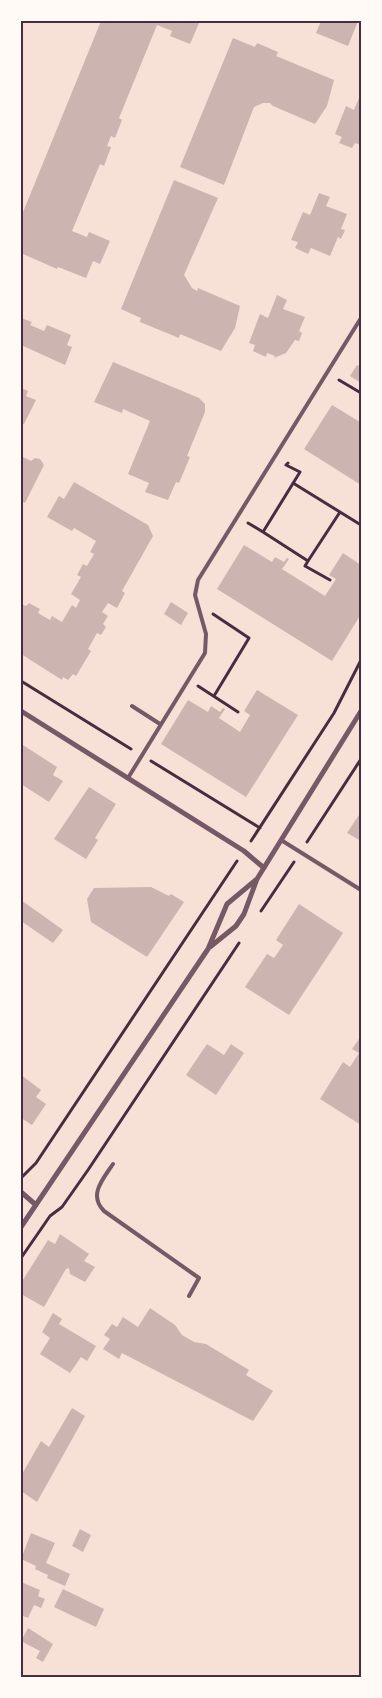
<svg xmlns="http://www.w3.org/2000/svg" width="382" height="1698" viewBox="0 0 382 1698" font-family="'Open Sans',sans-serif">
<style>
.building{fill:#ccb4b1}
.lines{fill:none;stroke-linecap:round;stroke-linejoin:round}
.path{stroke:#4a2c40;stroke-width:3}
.service{stroke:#755966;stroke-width:4}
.minor{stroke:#755966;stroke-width:5}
.neatline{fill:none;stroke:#4a2c40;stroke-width:2}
</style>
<rect width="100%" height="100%" fill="#f7e1d7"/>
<path class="building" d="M101,21H200L190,44L170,36L172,31L157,25L119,118L122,120L115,138L111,136L107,146L111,147L104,166L100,164L72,231L87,237L89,232L110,241L100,264L93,261L86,278L58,267L57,269L23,254L21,217Z
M321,21H358L348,46L316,33Z
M233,38L255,47L257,43L278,52L276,56L334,80L327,106L315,124L273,106L270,103H263L254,107L224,185L180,167Z
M361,93V145L355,143L352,148L339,143L342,137L335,134L346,106L354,110Z
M174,180L218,198L184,275L192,288L197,291L198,288L240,306L235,328L221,351L180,334L179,338L140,322L141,318L121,309Z
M319,193L330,197L326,206L347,214L341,229L345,230L341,239L338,237L330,256L311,248L308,254L295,248L298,242L291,240L303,212L310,215Z
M277,295L287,300L283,309L305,317L299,331L302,333L299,341L295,340L286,353L274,358L275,356L267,353L266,357L253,351L255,345L249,343L260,314L268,318Z
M21,318L32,322L30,325L44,331L47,325L71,335L67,345L72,347L65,365L21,345Z
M113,362L199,398L205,404V412L187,456L190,457L179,483L176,482L168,500L145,492L149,483L128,474L150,421L123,409L122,413L94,402Z
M357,365L361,367V383L350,376Z
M21,388L28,391L26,396L36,400L24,424L21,423Z
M332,405L360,422L361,420V485L304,449Z
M21,456L31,461L35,458L40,459L44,465L25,503L21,501Z
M74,482L148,525L153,536L122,591L125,593L117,608L108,603L102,612L108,616L103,624L106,627L101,635L97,633L88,649L91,651L76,676L73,674L68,680L63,677L62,680L21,654V604L26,606L29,603L40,609L38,613L50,620L52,616L62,622L72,605L76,608L80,600L71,594L81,577L77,575L83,564L87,566L94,554L90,552L96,541L74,528L72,531L47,517L59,496L64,499Z
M244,545L272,562L275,557L284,562L287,558L289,559L282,569L325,596L336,579L329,575L343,553L361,565V614L332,661L217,589Z
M171,602L188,613L181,625L164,614Z
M257,690L298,715L246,797L161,744L188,700L208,712L211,706L220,712L223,708L225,709L219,718L240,732L250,715L244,711Z
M23,745L57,767L53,775L63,781L49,802L21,784Z
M89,787L116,804L95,838L98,840L86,859L54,839Z
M359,815L361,816V841L347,833Z
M151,887L169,896L171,894L184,902L147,957L91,922L87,899L94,888Z
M21,900L63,930L53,943L21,921Z
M299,904L343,933L289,1015L245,987L267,954L274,958L283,945L276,940Z
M361,1036V1125L320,1099L343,1062L350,1067L359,1053L352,1049Z
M207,1044L224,1055L231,1044L244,1053L216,1095L186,1075Z
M21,1075L41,1090L36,1097L46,1104L32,1125L21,1118Z
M60,1234L89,1254L84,1261L95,1267L85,1282L70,1274L69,1268L66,1269L44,1307L21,1294V1283L48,1240L55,1244Z
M150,1308L175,1325L182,1335L194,1342L206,1344L249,1370L246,1375L273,1391L253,1421L122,1353L119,1359L103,1349L110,1339L104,1335L112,1324L117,1327L123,1317L138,1327Z
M53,1313L62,1319L59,1324L96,1346L87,1361L81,1357L70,1373L40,1354L50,1338L42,1332Z
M72,1408L85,1416L37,1502L21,1491V1476L41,1441L49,1447Z
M80,1529L91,1535L83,1552L72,1546Z
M31,1533L55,1543L46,1563L70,1574L65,1586L47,1578L48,1575L35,1569L36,1566L21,1559Z
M21,1582L40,1590L38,1596L45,1599L41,1608L34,1605L28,1618L21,1615Z
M63,1589L104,1609L96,1627L54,1607Z
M28,1628L53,1644L43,1662L36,1658L40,1651L21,1641Z"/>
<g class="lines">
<path class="path" d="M339,380L361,393
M293,483L361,525
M248,523L263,532L300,472L286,465L288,463
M263,532L308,561L305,566L330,580
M308,561L340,512
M213,614L249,638L214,696
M21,681L131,749
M198,686L238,712
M151,761L260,828
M251,841L334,713L361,660
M307,842L361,759
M261,911L294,862
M21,1178L36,1163L237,861
M21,1258L50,1216L62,1207L88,1170L239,943"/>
<path class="service" d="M132,706L160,724
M128,778L205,653L206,634L195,595L198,580L361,318
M281,840L361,890
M113,1164C103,1179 88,1195 104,1211L199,1278L189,1296"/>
<path class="minor" d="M21,711L244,851L264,868
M210,947L236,926L244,914L257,879L361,711
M21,1192L36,1205
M21,1227L208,949L227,904L257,879"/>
</g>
<rect width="382" height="1698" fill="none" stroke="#fffaf5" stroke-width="45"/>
<rect x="22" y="22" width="338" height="1654" class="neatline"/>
</svg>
